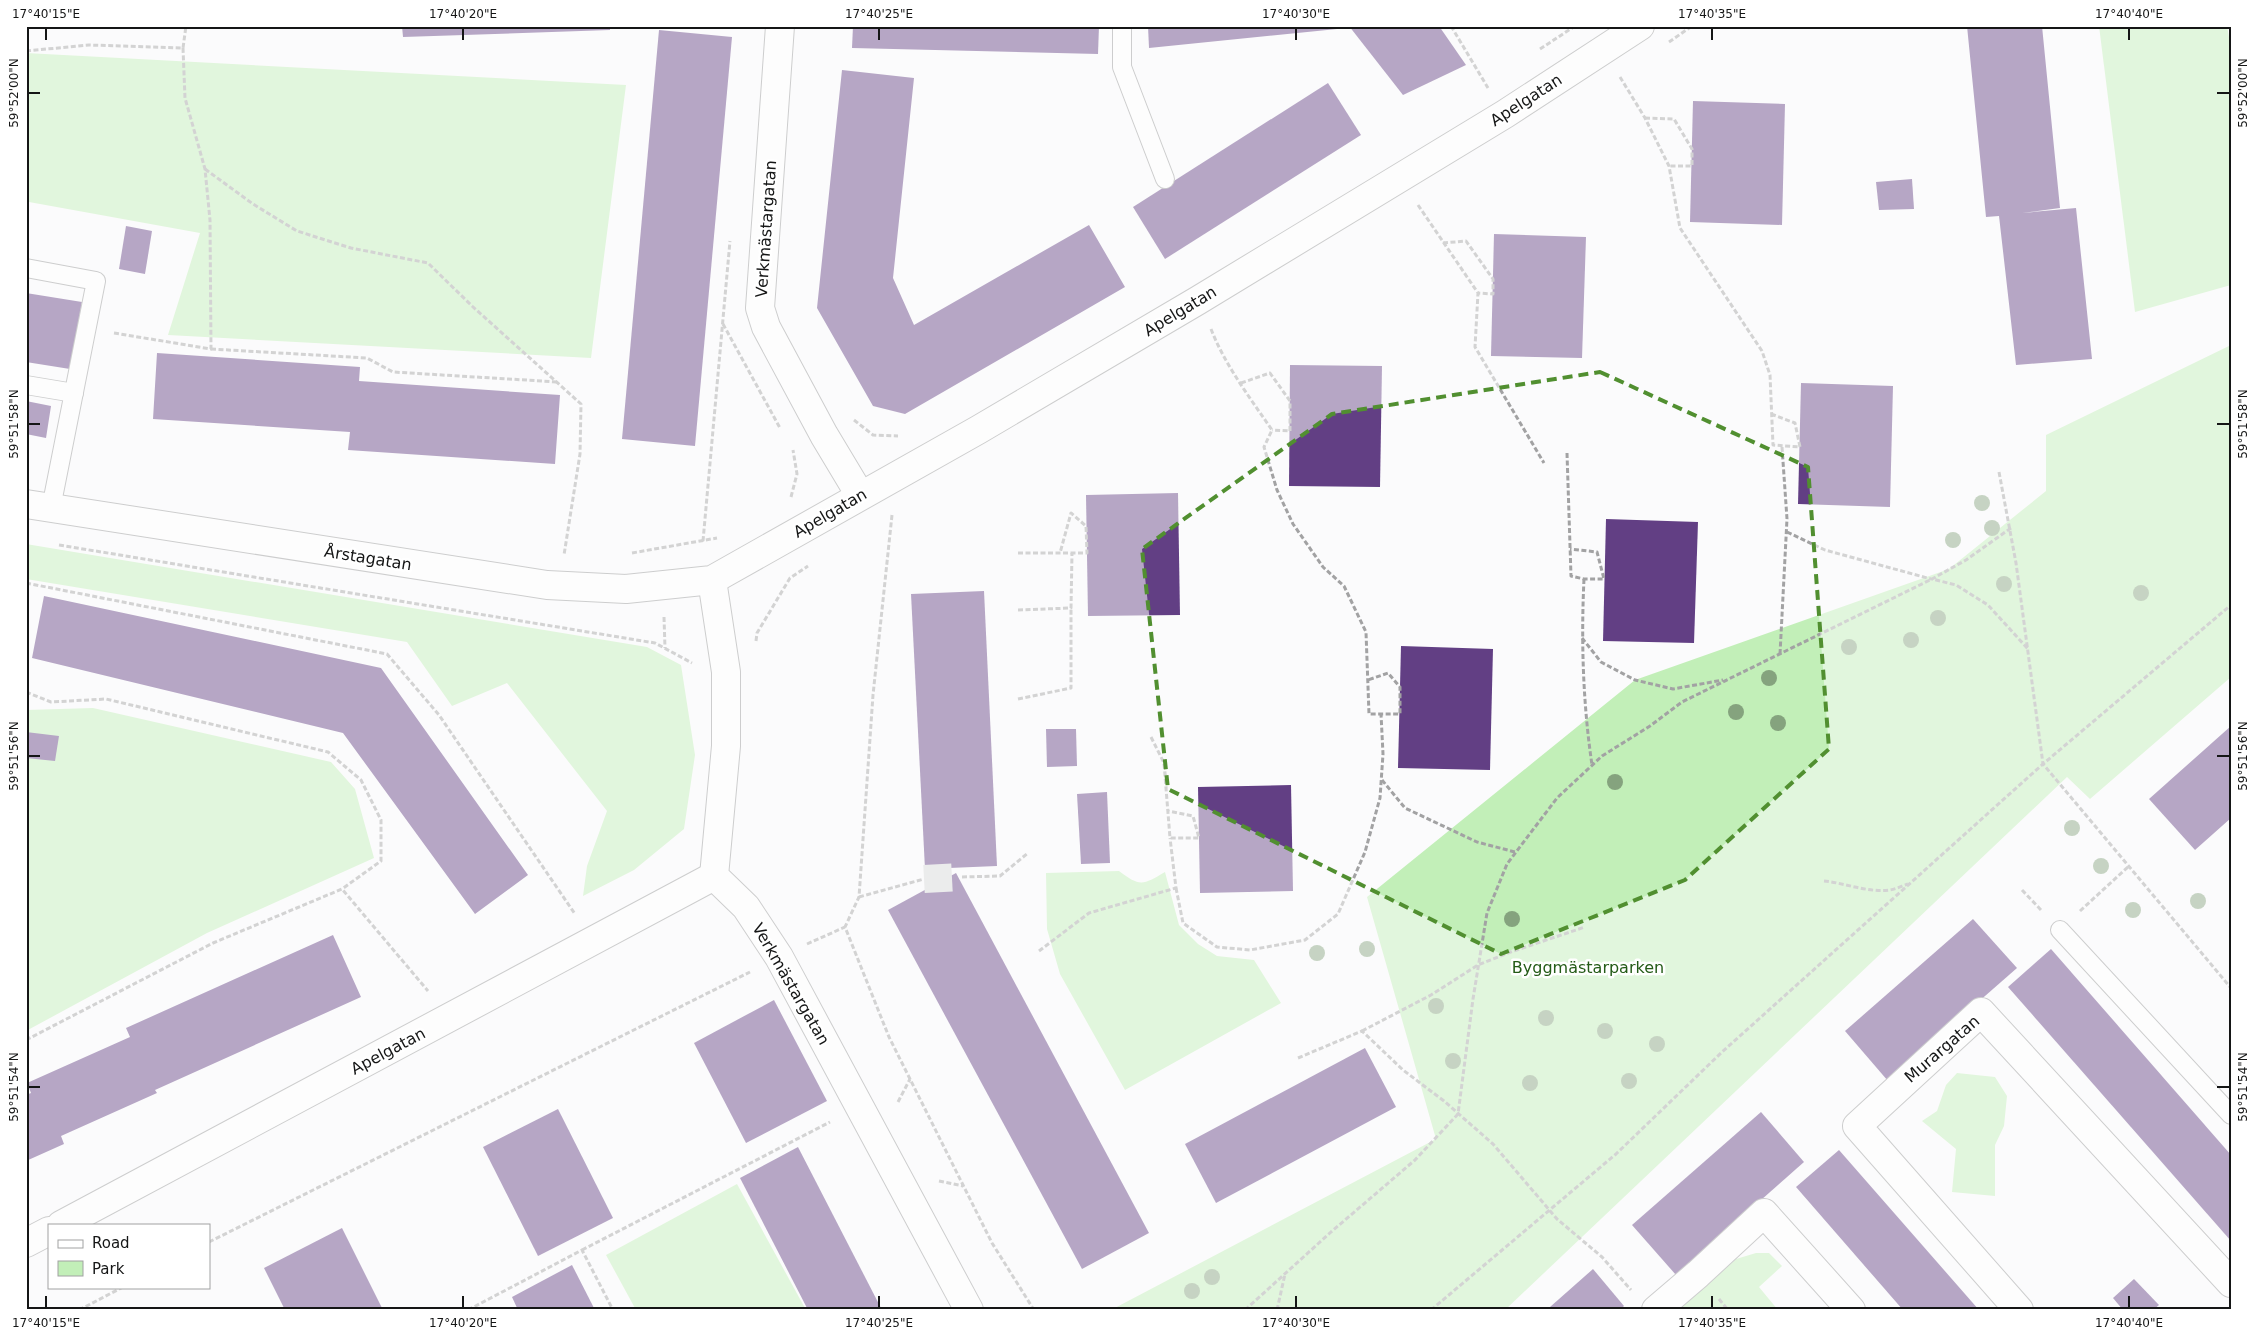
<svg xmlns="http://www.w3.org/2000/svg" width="2257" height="1336" font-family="'DejaVu Sans',sans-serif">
  <rect width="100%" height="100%" fill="#fbfbfc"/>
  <!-- green -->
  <g fill="#c2efb8">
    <path d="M2099,26H2227L2231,48V285L2135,312Z"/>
    <path d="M26,53L626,85L591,358L168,335L200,233L29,202L26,205Z"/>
    <path d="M2231,345V677L2090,799L2067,777L1505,1310H1111L1436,1139L1367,897L1635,680L1949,569L2046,491V435Z"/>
    <path d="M26,544L647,647L681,665L695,755L684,829L634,870L583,896L587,866L607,811L507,683L452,706L407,642L26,579Z"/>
    <path d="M93,708L331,762L355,789L374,858L207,933L26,1031V710Z"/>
    <path d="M1119,871C1140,887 1143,885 1165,872L1179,925L1198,944L1217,956L1254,960L1281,1003L1125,1090L1060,974L1047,929L1046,873Z"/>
    <path d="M1957,1073L1995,1077L2007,1096L2004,1126L1995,1145V1196L1952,1192L1956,1149L1922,1121L1937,1111L1946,1085Z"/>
    <path d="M737,1184L806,1310H636L606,1255Z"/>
    <path d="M1756,1253H1769L1782,1266L1759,1287L1778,1310H1679L1736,1259Z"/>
  </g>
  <!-- building -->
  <g fill="#623f84">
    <path d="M402,26H610V30L403,37Z"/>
    <path d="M853,26H1099L1098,54L852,48Z"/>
    <path d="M1148,26H1347V28L1149,48Z"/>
    <path d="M1349,26H1439L1466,65L1403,95Z"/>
    <path d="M1967,26H2042L2060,208L2022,213L2076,208L2092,359L2016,365L1999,216L1986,217Z"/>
    <path d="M659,30L732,37L695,446L622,439Z"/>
    <path d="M842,70L914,78L893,278L914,325L1089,225L1125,287L905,414L873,406L817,308Z"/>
    <path d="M1328,83L1361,135L1165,259L1133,207Z"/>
    <path d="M1693,101L1785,104L1782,225L1690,222Z"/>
    <path d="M1912,179L1914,209L1879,210L1876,182Z"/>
    <path d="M126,226L152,231L145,274L119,269Z"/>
    <path d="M1494,234L1586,237L1582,358L1491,356Z"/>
    <path d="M26,293L82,302L70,369L26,362Z"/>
    <path d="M157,353L360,367L359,381L560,395L555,464L348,450L350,432L153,419Z"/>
    <path d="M1290,365L1382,366L1380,487L1289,486Z"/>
    <path d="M1801,383L1893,386L1890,507L1798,504Z"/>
    <path d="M26,401L51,406L46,438L26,434Z"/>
    <path d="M1178,493L1180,615L1088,616L1086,495Z"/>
    <path d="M1606,519L1698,522L1694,643L1603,641Z"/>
    <path d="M984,591L997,866L925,869L911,594Z"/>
    <path d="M44,596L381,668L528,875L475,914L343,733L32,658Z"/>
    <path d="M1401,646L1493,649L1490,770L1398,768Z"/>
    <path d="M2231,726V818L2195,850L2149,799Z"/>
    <path d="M1046,729H1076L1077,766L1047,767Z"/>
    <path d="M26,732L59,736L55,761L26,758Z"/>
    <path d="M1291,785L1293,891L1200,893L1198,787Z"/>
    <path d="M1107,792L1110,863L1081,864L1077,794Z"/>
    <path d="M956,873L1149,1233L1082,1269L888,910Z"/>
    <path d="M1973,919L2017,968L1888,1081L1845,1031Z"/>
    <path d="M333,935L361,997L155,1090L157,1093L61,1136L64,1144L26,1161V1095L31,1093L27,1083L130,1037L126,1028Z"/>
    <path d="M2051,949L2231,1155V1241L2008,987Z"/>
    <path d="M774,1000L827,1101L746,1143L694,1043Z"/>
    <path d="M1365,1048L1396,1107L1216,1203L1185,1144Z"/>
    <path d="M558,1109L613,1218L538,1256L483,1147Z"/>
    <path d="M1761,1112L1804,1162L1676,1275L1632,1225Z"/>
    <path d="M798,1147L882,1310H808L740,1178Z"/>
    <path d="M1839,1150L1979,1310H1903L1796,1187Z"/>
    <path d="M342,1228L383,1310H285L264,1268Z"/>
    <path d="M572,1265L595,1310H518L512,1297Z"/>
    <path d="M1593,1269L1624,1306L1620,1310H1552L1550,1307Z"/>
    <path d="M2134,1279L2159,1305L2153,1310H2123L2113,1298Z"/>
  </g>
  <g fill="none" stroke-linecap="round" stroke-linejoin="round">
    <!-- street-tunnel -->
    <path stroke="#d8d9da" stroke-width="28" stroke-dasharray="28 14" stroke-linecap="butt" d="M924,879L962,877"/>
    <!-- lane casing -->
    <g stroke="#959697" stroke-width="20">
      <g id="lane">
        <path d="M1122,26V67L1165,179"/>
        <path d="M26,268L96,281L51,508"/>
        <path d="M26,385L74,393"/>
        <path d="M2060,930L2231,1115"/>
      </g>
    </g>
    <!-- street casing -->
    <g stroke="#959697" stroke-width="30">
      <g id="street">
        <path d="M780,26L760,308L766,327L824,435L860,495"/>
        <path d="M26,504L547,585L626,589L712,580L978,430L1197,301L1505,114L1640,26"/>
        <path d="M712,580L726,672V746L714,876L746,907L779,957L969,1310"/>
        <path d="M61,1225L714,876"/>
        <path d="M26,1243L49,1231"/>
        <path d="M1656,1310L1698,1274L1764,1213L1851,1310"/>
        <path d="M2019,1310L1857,1126L1981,1012L2231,1283"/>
      </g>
    </g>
    <!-- path -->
    <g stroke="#a2a2a3" stroke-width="3" stroke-dasharray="5 2.5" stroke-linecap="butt">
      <path d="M1451,26L1488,88"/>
      <path d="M1669,42L1692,26"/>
      <path d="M1540,49L1575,26"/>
      <path d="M26,51L89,45L183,48L186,26"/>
      <path d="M1620,77L1645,118L1669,166L1680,228L1762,351L1770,375L1773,445L1800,447L1795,423L1771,414"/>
      <path d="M1645,118L1674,119L1692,149V166H1669"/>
      <path d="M205,169L253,204L297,231L351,248L428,263L472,306L581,404L580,454L564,555"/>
      <path d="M1418,205L1478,293L1475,347L1544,463"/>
      <path d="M1443,243L1466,241L1493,279V294L1478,293"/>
      <path d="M723,324L780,428"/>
      <path d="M1211,329C1225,365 1250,398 1272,430L1264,447L1277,490L1293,524L1323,567L1344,586L1366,632L1369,714H1400V687L1388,673L1368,680"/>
      <path d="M114,333L211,349L210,220L205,169L185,98L183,48"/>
      <path d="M211,349L367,358L393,372L558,382"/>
      <path d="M1241,383L1270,373L1290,401V431L1272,430"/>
      <path d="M854,420L873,435L898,436"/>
      <path d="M1567,453L1571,576L1584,579H1604L1597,552L1570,549"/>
      <path d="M1999,472L2016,563L2043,764L2231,988"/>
      <path d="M791,497L797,474L793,450"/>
      <path d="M892,515L873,695L859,897L845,927L889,1037L992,1243L1034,1310"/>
      <path d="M2011,528L1966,560L1932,579L1956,585L1988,605L2028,649"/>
      <path d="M1787,532L1825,550L1931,579"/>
      <path d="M703,541L730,241"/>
      <path d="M59,545L655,643L692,663"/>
      <path d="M632,553L717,538"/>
      <path d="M1018,553H1087L1086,526L1071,513L1060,553"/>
      <path d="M1584,579C1581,641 1583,704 1592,765"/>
      <path d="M26,583L387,654L439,715L575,914"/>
      <path d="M1018,610L1071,608L1072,553"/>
      <path d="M664,617L665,648"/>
      <path d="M1582,638L1601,662L1635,680L1673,689L1723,680"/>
      <path d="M756,641L757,633L790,578L808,566"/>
      <path d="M1780,654L1787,519L1782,447"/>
      <path d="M26,692L51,702L106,699L328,752L361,780L381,820V861L342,889"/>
      <path d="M1018,699L1071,688V608"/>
      <path d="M1151,737L1164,763L1170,838H1199L1193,816L1168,811"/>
      <path d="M1382,780L1405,808L1477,842L1515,852"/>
      <path d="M962,877L1000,876L1028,853"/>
      <path d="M1824,881C1845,883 1868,893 1890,890C1896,889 1902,886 1908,884"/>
      <path d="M1176,888L1183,923L1217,947L1250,950L1305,940L1338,914L1365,852L1380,798L1383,754L1381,714"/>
      <path d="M2022,890L2042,911"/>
      <path d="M859,897L924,879"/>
      <path d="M2080,911L2129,866"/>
      <path d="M807,944L845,927"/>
      <path d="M1039,951L1089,913L1176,888L1170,838"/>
      <path d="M1362,1031L1431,995L1478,965L1508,953L1585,927"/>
      <path d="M26,1040L213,943L342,889L428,991"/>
      <path d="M1298,1058L1362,1031L1403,1070L1444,1101L1493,1144L1557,1219L1602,1257L1631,1290"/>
      <path d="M898,1102L910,1079"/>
      <path d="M939,1181L963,1186"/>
      <path d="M209,1242L750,972"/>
      <path d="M582,1250L830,1122"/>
      <path d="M1719,1299L1728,1310"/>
      <path d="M79,1310L123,1287"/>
      <path d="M468,1310L582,1250L613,1310"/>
      <path d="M1245,1310L1331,1232L1415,1160L1458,1114L1473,999L1487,913L1507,864L1557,798L1602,756L1650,726L1682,702L1932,579"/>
      <path d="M1277,1310L1285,1274"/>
      <path d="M1431,1310L1616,1154L1722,1052L2043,764L2231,605"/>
    </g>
    <!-- lane -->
    <use href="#lane" stroke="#fff" stroke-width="18"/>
    <!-- street -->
    <use href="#street" stroke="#fff" stroke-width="28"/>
  </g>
  <!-- trees -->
  <g fill="#85a37e">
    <circle cx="1982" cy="503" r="8"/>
    <circle cx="1992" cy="528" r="8"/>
    <circle cx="1953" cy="540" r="8"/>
    <circle cx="2004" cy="584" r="8"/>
    <circle cx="2141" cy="593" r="8"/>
    <circle cx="1938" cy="618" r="8"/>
    <circle cx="1911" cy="640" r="8"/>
    <circle cx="1849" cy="647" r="8"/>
    <circle cx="1769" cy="678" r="8"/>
    <circle cx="1736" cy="712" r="8"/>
    <circle cx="1778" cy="723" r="8"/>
    <circle cx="1615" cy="782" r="8"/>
    <circle cx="2072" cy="828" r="8"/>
    <circle cx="2101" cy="866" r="8"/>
    <circle cx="2198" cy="901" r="8"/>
    <circle cx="2133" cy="910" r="8"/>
    <circle cx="1512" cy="919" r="8"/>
    <circle cx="1367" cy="949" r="8"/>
    <circle cx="1317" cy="953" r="8"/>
    <circle cx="1436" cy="1006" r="8"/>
    <circle cx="1546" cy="1018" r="8"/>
    <circle cx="1605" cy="1031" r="8"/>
    <circle cx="1657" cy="1044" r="8"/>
    <circle cx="1453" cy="1061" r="8"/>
    <circle cx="1629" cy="1081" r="8"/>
    <circle cx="1530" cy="1083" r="8"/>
    <circle cx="1212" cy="1277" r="8"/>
    <circle cx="1192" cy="1291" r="8"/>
  </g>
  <!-- marked area -->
  <path d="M0 0H2257V1336H0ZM1600,372L1808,467L1829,749L1685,880L1501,954L1168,789L1142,549L1332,414Z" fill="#fbfbfc" fill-opacity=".55" fill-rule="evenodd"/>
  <path fill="none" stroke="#518f30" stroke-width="4" stroke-dasharray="10 6" stroke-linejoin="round" d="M1600,372L1808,467L1829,749L1685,880L1501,954L1168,789L1142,549L1332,414Z"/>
  <!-- ticks -->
  <path fill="none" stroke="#151616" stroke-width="2" d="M46,28V40M463,28V40M879,28V40M1296,28V40M1712,28V40M2129,28V40M28,93H40M2217,93H2230M28,424H40M2217,424H2230M28,756H40M2217,756H2230M28,1087H40M2217,1087H2230M46,1296V1308M463,1296V1308M879,1296V1308M1296,1296V1308M1712,1296V1308M2129,1296V1308"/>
  <g text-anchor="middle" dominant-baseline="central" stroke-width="5" stroke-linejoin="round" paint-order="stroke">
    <!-- street labels -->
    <g font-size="16" fill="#151616" stroke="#fff">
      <text transform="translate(1526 100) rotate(-33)">Apelgatan</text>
      <text transform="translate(766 229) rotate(-86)">Verkmästargatan</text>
      <text transform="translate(1180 311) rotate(-31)">Apelgatan</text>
      <text transform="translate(830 513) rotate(-30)">Apelgatan</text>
      <text transform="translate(368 558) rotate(9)">Årstagatan</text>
      <text transform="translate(791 984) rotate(60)">Verkmästargatan</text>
      <text transform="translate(1942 1049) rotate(-41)">Murargatan</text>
      <text transform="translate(388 1051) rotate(-28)">Apelgatan</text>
    </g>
    <!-- park labels -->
    <g font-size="16" fill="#245b17" stroke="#fff">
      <text x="1588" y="967">Byggmästarparken</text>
    </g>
  </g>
  <!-- border -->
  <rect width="2257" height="1336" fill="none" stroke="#ffffff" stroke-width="55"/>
  <!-- legend -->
  <rect x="48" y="1224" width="162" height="65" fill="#ffffff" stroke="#a1a2a2"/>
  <rect x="58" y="1240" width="25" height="8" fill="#ffffff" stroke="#a1a2a2"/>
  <text x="92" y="1248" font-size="15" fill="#151616">Road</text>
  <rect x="58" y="1261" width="25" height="15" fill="#c2efb8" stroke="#a1a2a2"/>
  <text x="92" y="1274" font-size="15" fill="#151616">Park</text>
  <rect x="28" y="28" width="2202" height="1280" fill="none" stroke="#151616" stroke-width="2"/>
  <g font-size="12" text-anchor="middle" fill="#151616">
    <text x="46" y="18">17°40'15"E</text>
    <text x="463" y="18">17°40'20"E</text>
    <text x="879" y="18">17°40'25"E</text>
    <text x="1296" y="18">17°40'30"E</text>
    <text x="1712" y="18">17°40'35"E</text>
    <text x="2129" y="18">17°40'40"E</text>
    <text transform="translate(14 93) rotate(-90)" y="4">59°52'00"N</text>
    <text transform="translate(2243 93) rotate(-90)" y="4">59°52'00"N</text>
    <text transform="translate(14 424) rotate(-90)" y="4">59°51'58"N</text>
    <text transform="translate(2243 424) rotate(-90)" y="4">59°51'58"N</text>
    <text transform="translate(14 756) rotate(-90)" y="4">59°51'56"N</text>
    <text transform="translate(2243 756) rotate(-90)" y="4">59°51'56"N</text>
    <text transform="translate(14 1087) rotate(-90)" y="4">59°51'54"N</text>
    <text transform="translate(2243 1087) rotate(-90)" y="4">59°51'54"N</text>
    <text x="46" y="1327">17°40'15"E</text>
    <text x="463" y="1327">17°40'20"E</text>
    <text x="879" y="1327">17°40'25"E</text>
    <text x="1296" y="1327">17°40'30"E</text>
    <text x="1712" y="1327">17°40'35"E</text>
    <text x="2129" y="1327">17°40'40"E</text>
  </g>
</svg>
